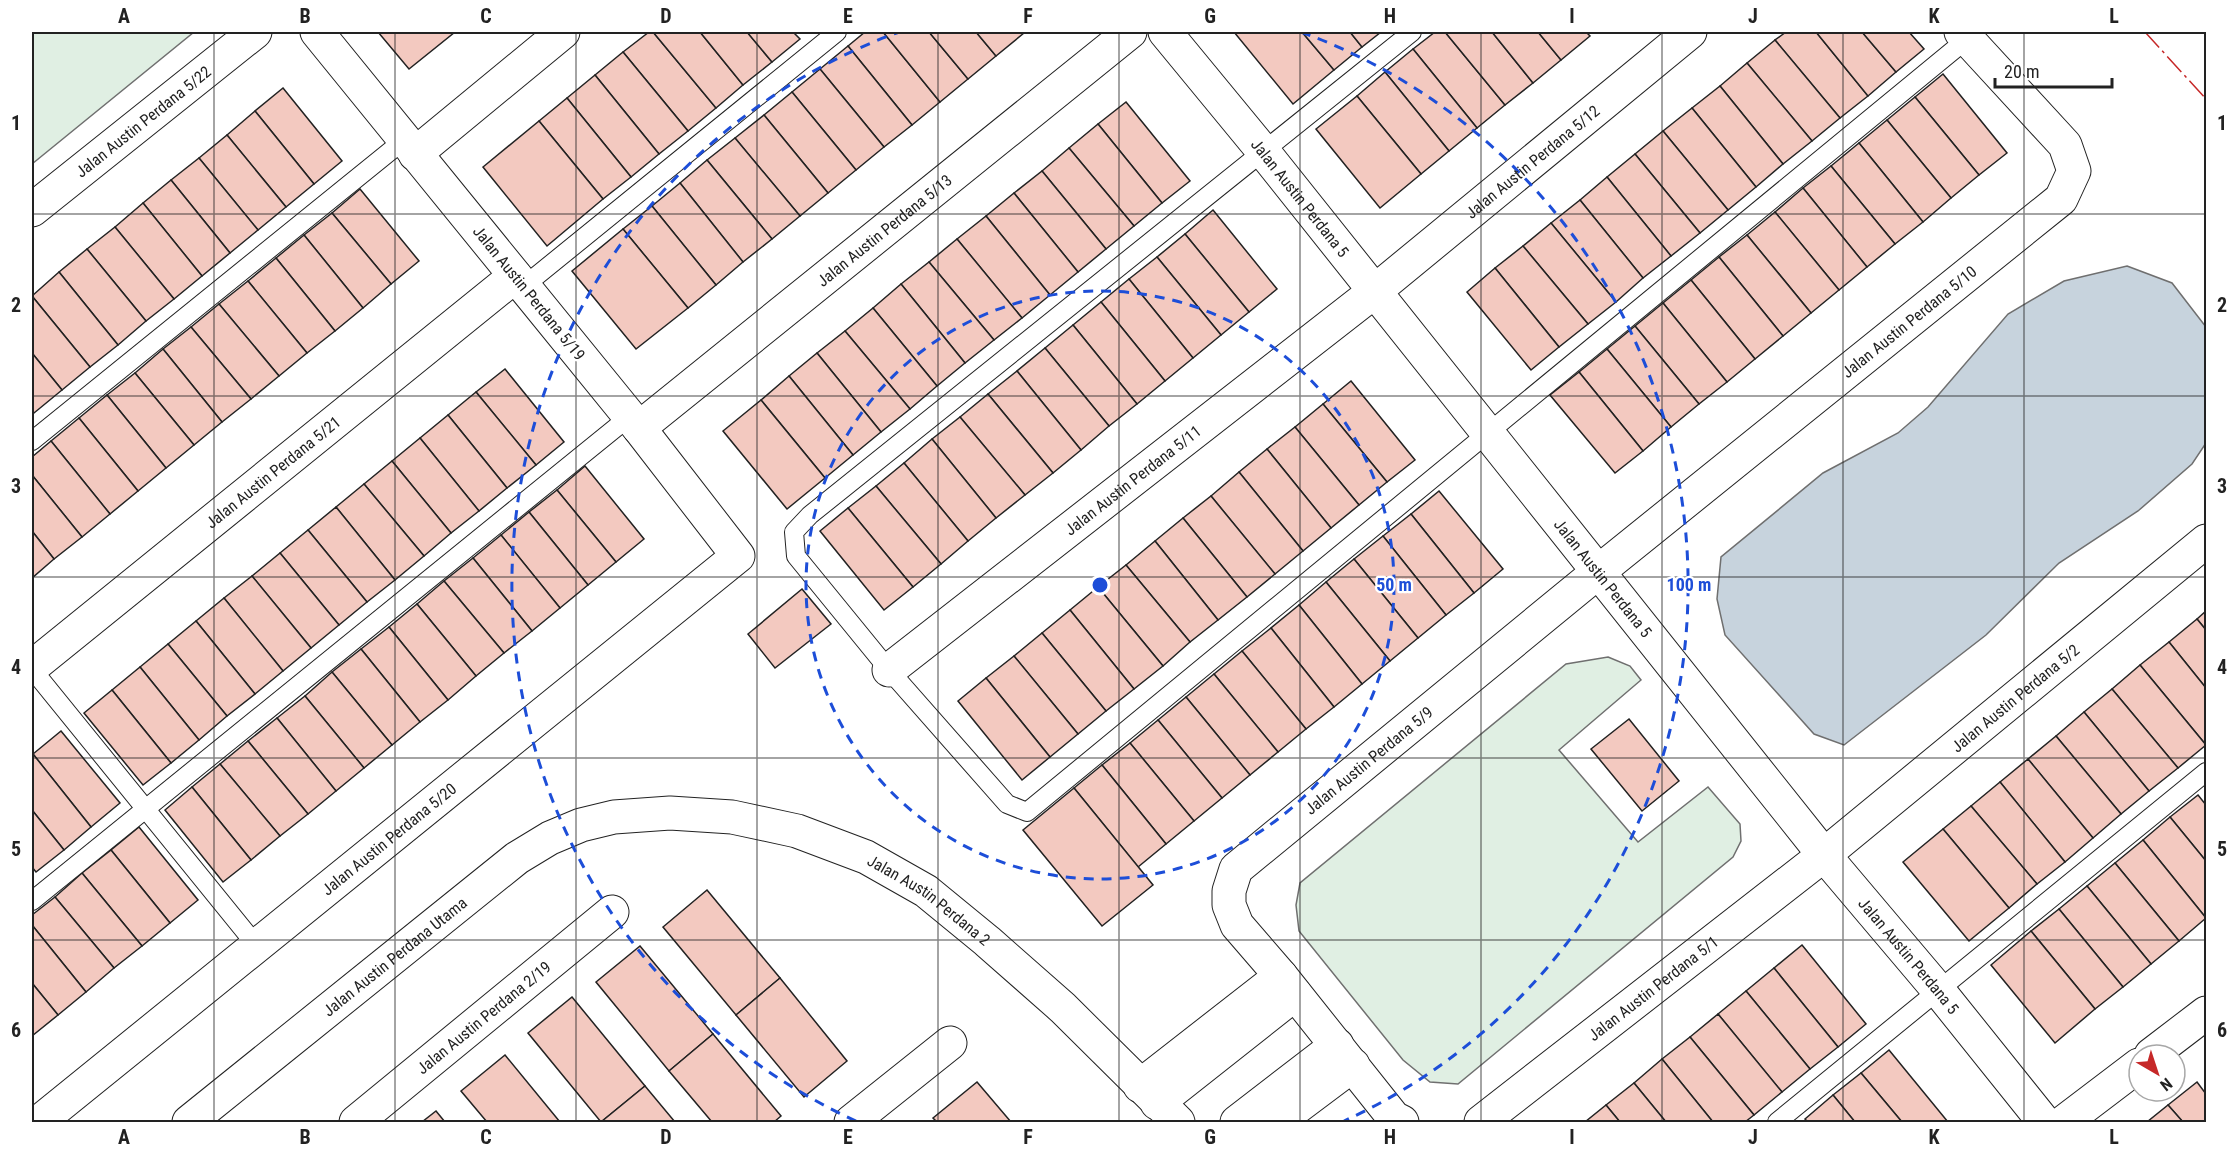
<svg xmlns="http://www.w3.org/2000/svg" width="2238" height="1154" font-family="'Roboto Condensed',sans-serif">
  <rect width="100%" height="100%" fill="#fff"/>
  <!-- green -->
  <g fill="#e0efe3" stroke="#6f6f6f" stroke-width="1.5">
    <path d="M32,32H194L32,164Z"/>
    <path d="M1608,657L1630,666L1641,680L1559,750L1638,842L1708,787L1740,824L1741,841L1733,857L1458,1084L1430,1082L1403,1060L1299,931L1296,905L1300,883L1566,664Z"/>
  </g>
  <!-- water -->
  <path fill="#c7d3dd" stroke="#6f6f6f" stroke-width="1.5" d="M2127,266L2172,283L2206,327V443L2192,464L2138,511L2059,563L1986,635L1844,745L1814,734L1725,635L1717,599L1721,557L1823,473L1898,433L1928,407L2008,314L2064,281Z"/>
  <!-- building -->
  <g fill="#f3c9c0" stroke="#222" stroke-width="1.5">
    <path d="M378,32H455L409,69Z"/>
    <path d="M649,32H653L716,108L688,131L623,52Z"/>
    <path d="M653,32H700L743,85L716,108Z"/>
    <path d="M700,32H747L772,62L743,85Z"/>
    <path d="M747,32H793L800,39L772,62Z"/>
    <path d="M865,32H883L940,102L912,125L848,46Z"/>
    <path d="M883,32H929L968,79L940,102Z"/>
    <path d="M929,32H976L996,56L968,79Z"/>
    <path d="M976,32H1023L1024,33L996,56Z"/>
    <path d="M1234,32H1302L1334,70L1293,104Z"/>
    <path d="M1302,32H1350L1362,47L1334,70Z"/>
    <path d="M1350,32H1381L1362,47Z"/>
    <path d="M1435,32H1445L1505,105L1477,128L1413,49Z"/>
    <path d="M1445,32H1492L1533,83L1505,105Z"/>
    <path d="M1492,32H1538L1561,60L1533,83Z"/>
    <path d="M1538,32H1586L1590,36L1561,60Z"/>
    <path d="M1786,32H1816L1868,96L1840,118L1775,40Z"/>
    <path d="M1816,32H1862L1896,72L1868,96Z"/>
    <path d="M1862,32H1909L1924,49L1896,72Z"/>
    <path d="M1775,40L1840,118L1812,141L1747,63Z"/>
    <path d="M848,46L912,125L884,147L820,69Z"/>
    <path d="M1413,49L1477,128L1449,151L1385,72Z"/>
    <path d="M623,52L688,131L659,154L595,75Z"/>
    <path d="M1747,63L1812,141L1783,164L1720,86Z"/>
    <path d="M820,69L884,147L856,170L792,92Z"/>
    <path d="M1385,72L1449,151L1421,174L1357,96Z"/>
    <path d="M1943,74L2007,153L1979,175L1915,97Z"/>
    <path d="M595,75L659,154L631,177L567,98Z"/>
    <path d="M1720,86L1783,164L1756,187L1692,108Z"/>
    <path d="M283,88L342,161L314,184L255,111Z"/>
    <path d="M792,92L856,170L828,193L764,115Z"/>
    <path d="M1357,96L1421,174L1380,208L1316,129Z"/>
    <path d="M1915,97L1979,175L1951,198L1887,120Z"/>
    <path d="M567,98L631,177L603,199L539,121Z"/>
    <path d="M1126,102L1190,181L1162,203L1098,124Z"/>
    <path d="M1692,108L1756,187L1728,210L1663,131Z"/>
    <path d="M255,111L314,184L286,207L227,135Z"/>
    <path d="M764,115L828,193L800,216L735,138Z"/>
    <path d="M1887,120L1951,198L1923,222L1859,143Z"/>
    <path d="M539,121L603,199L547,246L483,167Z"/>
    <path d="M1098,124L1162,203L1134,226L1069,148Z"/>
    <path d="M1663,131L1728,210L1700,233L1635,154Z"/>
    <path d="M227,135L286,207L258,230L199,158Z"/>
    <path d="M735,138L800,216L772,239L707,160Z"/>
    <path d="M1859,143L1923,222L1895,244L1831,166Z"/>
    <path d="M1069,148L1134,226L1106,249L1042,171Z"/>
    <path d="M1635,154L1700,233L1671,256L1607,177Z"/>
    <path d="M199,158L258,230L230,253L171,180Z"/>
    <path d="M707,160L772,239L743,262L680,183Z"/>
    <path d="M1831,166L1895,244L1867,267L1803,188Z"/>
    <path d="M1042,171L1106,249L1078,272L1014,193Z"/>
    <path d="M1607,177L1671,256L1643,278L1580,200Z"/>
    <path d="M171,180L230,253L202,276L143,203Z"/>
    <path d="M680,183L743,262L716,285L652,206Z"/>
    <path d="M1803,188L1867,267L1839,290L1775,212Z"/>
    <path d="M360,189L419,261L391,284L332,213Z"/>
    <path d="M1014,193L1078,272L1050,295L986,216Z"/>
    <path d="M1580,200L1643,278L1616,302L1551,223Z"/>
    <path d="M143,203L202,276L174,299L115,227Z"/>
    <path d="M652,206L716,285L688,308L623,229Z"/>
    <path d="M1213,210L1277,289L1249,312L1185,234Z"/>
    <path d="M1775,212L1839,290L1811,313L1747,235Z"/>
    <path d="M332,213L391,284L363,308L304,235Z"/>
    <path d="M986,216L1050,295L1022,318L957,239Z"/>
    <path d="M1551,223L1616,302L1588,324L1523,246Z"/>
    <path d="M115,227L174,299L146,321L87,249Z"/>
    <path d="M623,229L688,308L636,349L572,271Z"/>
    <path d="M1185,234L1249,312L1221,335L1157,257Z"/>
    <path d="M304,235L363,308L335,331L276,258Z"/>
    <path d="M1747,235L1811,313L1783,336L1719,257Z"/>
    <path d="M957,239L1022,318L994,340L929,262Z"/>
    <path d="M1523,246L1588,324L1559,347L1495,268Z"/>
    <path d="M87,249L146,321L118,345L59,272Z"/>
    <path d="M1157,257L1221,335L1193,358L1129,279Z"/>
    <path d="M1719,257L1783,336L1755,359L1691,280Z"/>
    <path d="M276,258L335,331L307,353L248,281Z"/>
    <path d="M929,262L994,340L965,363L901,284Z"/>
    <path d="M1495,268L1559,347L1531,370L1467,292Z"/>
    <path d="M59,272L118,345L90,367L32,296Z"/>
    <path d="M1129,279L1193,358L1165,381L1101,302Z"/>
    <path d="M1691,280L1755,359L1727,382L1663,303Z"/>
    <path d="M248,281L307,353L279,376L219,304Z"/>
    <path d="M901,284L965,363L937,386L873,308Z"/>
    <path d="M32,296L90,367L62,390L32,353Z"/>
    <path d="M1101,302L1165,381L1137,404L1073,325Z"/>
    <path d="M1663,303L1727,382L1699,404L1635,326Z"/>
    <path d="M219,304L279,376L251,399L191,327Z"/>
    <path d="M873,308L937,386L910,409L845,331Z"/>
    <path d="M1073,325L1137,404L1109,426L1045,348Z"/>
    <path d="M1635,326L1699,404L1671,427L1607,349Z"/>
    <path d="M191,327L251,399L222,422L163,349Z"/>
    <path d="M845,331L910,409L881,432L817,353Z"/>
    <path d="M1045,348L1109,426L1081,450L1017,371Z"/>
    <path d="M163,349L222,422L194,445L135,373Z"/>
    <path d="M1607,349L1671,427L1643,451L1579,372Z"/>
    <path d="M32,353L62,390L34,413L32,410Z"/>
    <path d="M817,353L881,432L853,455L789,376Z"/>
    <path d="M505,369L564,442L536,465L476,392Z"/>
    <path d="M1017,371L1081,450L1053,473L988,394Z"/>
    <path d="M1579,372L1643,451L1615,473L1550,395Z"/>
    <path d="M135,373L194,445L166,468L107,395Z"/>
    <path d="M789,376L853,455L825,478L761,400Z"/>
    <path d="M1351,381L1415,460L1387,482L1323,404Z"/>
    <path d="M476,392L536,465L507,488L448,415Z"/>
    <path d="M988,394L1053,473L1025,495L960,417Z"/>
    <path d="M107,395L166,468L138,491L79,418Z"/>
    <path d="M761,400L825,478L787,509L723,431Z"/>
    <path d="M1323,404L1387,482L1359,505L1295,427Z"/>
    <path d="M448,415L507,488L479,511L420,438Z"/>
    <path d="M960,417L1025,495L996,518L932,439Z"/>
    <path d="M79,418L138,491L110,514L51,441Z"/>
    <path d="M1295,427L1359,505L1331,528L1267,449Z"/>
    <path d="M420,438L479,511L451,533L392,461Z"/>
    <path d="M932,439L996,518L968,541L904,463Z"/>
    <path d="M51,441L110,514L82,537L32,475V457Z"/>
    <path d="M1267,449L1331,528L1303,551L1239,472Z"/>
    <path d="M392,461L451,533L424,556L364,484Z"/>
    <path d="M904,463L968,541L941,564L876,486Z"/>
    <path d="M585,466L644,539L616,562L557,490Z"/>
    <path d="M1239,472L1303,551L1275,574L1211,496Z"/>
    <path d="M32,475L82,537L54,559L32,531Z"/>
    <path d="M364,484L424,556L395,580L336,507Z"/>
    <path d="M876,486L941,564L913,587L848,508Z"/>
    <path d="M557,490L616,562L588,585L529,512Z"/>
    <path d="M1439,491L1503,569L1474,593L1411,514Z"/>
    <path d="M1211,496L1275,574L1247,597L1183,518Z"/>
    <path d="M336,507L395,580L367,602L308,530Z"/>
    <path d="M848,508L913,587L884,610L820,531Z"/>
    <path d="M529,512L588,585L560,608L501,535Z"/>
    <path d="M1411,514L1474,593L1446,615L1383,536Z"/>
    <path d="M1183,518L1247,597L1218,620L1155,541Z"/>
    <path d="M308,530L367,602L339,625L280,553Z"/>
    <path d="M32,531L54,559L32,578Z"/>
    <path d="M501,535L560,608L532,631L473,558Z"/>
    <path d="M1383,536L1446,615L1418,638L1354,559Z"/>
    <path d="M1155,541L1218,620L1190,642L1126,565Z"/>
    <path d="M280,553L339,625L311,648L252,576Z"/>
    <path d="M473,558L532,631L504,653L444,581Z"/>
    <path d="M1354,559L1418,638L1390,661L1326,582Z"/>
    <path d="M1126,565L1190,642L1163,666L1098,587Z"/>
    <path d="M252,576L311,648L283,671L224,598Z"/>
    <path d="M444,581L504,653L476,676L417,604Z"/>
    <path d="M1326,582L1390,661L1362,684L1299,605Z"/>
    <path d="M1098,587L1163,666L1134,689L1070,610Z"/>
    <path d="M802,589L831,624L775,668L748,634Z"/>
    <path d="M224,598L283,671L255,694L196,621Z"/>
    <path d="M417,604L476,676L448,700L389,627Z"/>
    <path d="M1299,605L1362,684L1334,707L1271,628Z"/>
    <path d="M1070,610L1134,689L1106,711L1042,633Z"/>
    <path d="M2206,611V630L2197,619Z"/>
    <path d="M2197,619L2206,630V688L2169,642Z"/>
    <path d="M196,621L255,694L227,716L168,644Z"/>
    <path d="M389,627L448,700L420,722L361,649Z"/>
    <path d="M1271,628L1334,707L1306,729L1242,651Z"/>
    <path d="M1042,633L1106,711L1078,734L1014,656Z"/>
    <path d="M2169,642L2206,688V745L2140,665Z"/>
    <path d="M168,644L227,716L199,740L140,667Z"/>
    <path d="M361,649L420,722L392,745L332,672Z"/>
    <path d="M1242,651L1306,729L1278,752L1214,674Z"/>
    <path d="M1014,656L1078,734L1050,757L986,678Z"/>
    <path d="M2140,665L2206,745L2178,768L2112,689Z"/>
    <path d="M140,667L199,740L171,763L112,690Z"/>
    <path d="M332,672L392,745L364,768L305,696Z"/>
    <path d="M1214,674L1278,752L1250,775L1186,697Z"/>
    <path d="M986,678L1050,757L1022,780L958,701Z"/>
    <path d="M2112,689L2178,768L2149,791L2084,712Z"/>
    <path d="M112,690L171,763L143,785L84,713Z"/>
    <path d="M305,696L364,768L336,791L277,718Z"/>
    <path d="M1186,697L1250,775L1222,798L1158,720Z"/>
    <path d="M2084,712L2149,791L2121,814L2056,736Z"/>
    <path d="M277,718L336,791L308,814L248,741Z"/>
    <path d="M1629,719L1679,781L1642,811L1591,749Z"/>
    <path d="M1158,720L1222,798L1194,821L1130,743Z"/>
    <path d="M61,731L120,803L91,827L33,754Z"/>
    <path d="M2056,736L2121,814L2093,838L2028,759Z"/>
    <path d="M248,741L308,814L280,836L220,764Z"/>
    <path d="M1130,743L1194,821L1166,844L1102,765Z"/>
    <path d="M33,754L91,827L64,850L32,810Z"/>
    <path d="M2028,759L2093,838L2065,862L2000,782Z"/>
    <path d="M220,764L280,836L251,860L192,787Z"/>
    <path d="M1102,765L1166,844L1138,867L1074,788Z"/>
    <path d="M2000,782L2065,862L2037,884L1971,806Z"/>
    <path d="M192,787L251,860L223,882L165,810Z"/>
    <path d="M1074,788L1153,885L1102,926L1023,830Z"/>
    <path d="M2198,795L2206,805V861L2170,817Z"/>
    <path d="M1971,806L2037,884L2009,908L1943,829Z"/>
    <path d="M32,810L64,850L36,872L32,867Z"/>
    <path d="M2170,817L2206,861V918L2143,840Z"/>
    <path d="M139,827L198,900L170,923L111,850Z"/>
    <path d="M1943,829L2009,908L1969,941L1903,862Z"/>
    <path d="M2143,840L2206,918L2179,941L2115,863Z"/>
    <path d="M111,850L170,923L142,946L82,873Z"/>
    <path d="M2115,863L2179,941L2151,964L2087,886Z"/>
    <path d="M82,873L142,946L114,968L55,897Z"/>
    <path d="M2087,886L2151,964L2123,987L2059,909Z"/>
    <path d="M707,890L780,978L736,1015L663,927Z"/>
    <path d="M55,897L114,968L86,992L32,925V915Z"/>
    <path d="M2059,909L2123,987L2095,1009L2031,931Z"/>
    <path d="M32,925L86,992L58,1015L32,983Z"/>
    <path d="M2031,931L2095,1009L2055,1043L1991,965Z"/>
    <path d="M1802,945L1866,1024L1838,1047L1774,968Z"/>
    <path d="M640,946L713,1034L669,1071L596,982Z"/>
    <path d="M1774,968L1838,1047L1810,1069L1746,991Z"/>
    <path d="M780,978L847,1061L804,1097L736,1015Z"/>
    <path d="M32,983L58,1015L32,1036Z"/>
    <path d="M1746,991L1810,1069L1782,1092L1718,1014Z"/>
    <path d="M572,997L645,1086L601,1122L528,1033Z"/>
    <path d="M1718,1014L1782,1092L1754,1115L1690,1037Z"/>
    <path d="M713,1034L781,1116L774,1122H712L669,1071Z"/>
    <path d="M1690,1037L1754,1115L1745,1122H1713L1662,1059Z"/>
    <path d="M1889,1050L1948,1122H1902L1861,1073Z"/>
    <path d="M505,1055L560,1122H487L461,1091Z"/>
    <path d="M1662,1059L1713,1122H1666L1634,1083Z"/>
    <path d="M1861,1073L1902,1122H1855L1833,1095Z"/>
    <path d="M977,1082L1011,1122H937L933,1118Z"/>
    <path d="M2197,1082L2206,1094V1122H2183L2168,1105Z"/>
    <path d="M1634,1083L1666,1122H1620L1606,1105Z"/>
    <path d="M645,1086L675,1122H601Z"/>
    <path d="M1833,1095L1855,1122H1808L1805,1119Z"/>
    <path d="M1606,1105L1620,1122H1585Z"/>
    <path d="M2168,1105L2183,1122H2147Z"/>
    <path d="M436,1111L445,1122H422Z"/>
  </g>
  <g fill="none" stroke-linecap="round" stroke-linejoin="round">
    <!-- lane casing -->
    <g stroke="#222" stroke-width="20">
      <g id="lane">
        <path d="M1412,32L810,515L794,532L796,556L889,670L1007,804L1027,812L1967,39"/>
        <path d="M524,286L837,32"/>
        <path d="M32,441L404,140"/>
        <path d="M32,669L256,945"/>
        <path d="M32,901L629,417"/>
        <path d="M1777,1122L2206,772"/>
      </g>
    </g>
    <!-- street casing -->
    <g stroke="#222" stroke-width="35">
      <g id="street">
        <path id="s1" d="M1165,32L1263,151L1824,855L1939,991L2044,1122"/>
        <path d="M415,154L563,32"/>
        <path id="s2" d="M32,210L255,32"/>
        <path id="s3" d="M639,428L1130,32"/>
        <path id="s4" d="M32,667L515,276"/>
        <path id="s5" d="M889,670L1375,291L1690,32"/>
        <path d="M2151,1055L2206,1013"/>
        <path d="M1140,1086L1281,976"/>
        <path d="M1157,1103L1295,994"/>
        <path id="s6" d="M39,1122L738,556L639,428L317,32"/>
        <path id="s7" d="M189,1122L517,858L550,838L581,825L614,817L670,813L732,817L797,831L866,857L926,891L987,941L1063,1008L1178,1122"/>
        <path id="s8" d="M356,1122L612,912"/>
        <path d="M851,1122L950,1043"/>
        <path d="M1237,1122L1337,1045"/>
        <path d="M1277,1122L1353,1065"/>
        <path id="s9" d="M1402,1122L1394,1118L1281,976L1237,925L1229,905V891L1236,869L1598,572L2061,199L2074,171L2065,145L1961,32"/>
        <path id="s10" d="M1481,1122L1824,855L2206,541"/>
        <path d="M2064,1122L2139,1065"/>
      </g>
    </g>
    <!-- lane -->
    <use href="#lane" stroke="#fff" stroke-width="18"/>
    <!-- street -->
    <use href="#street" stroke="#fff" stroke-width="33"/>
    <!-- power -->
    <path stroke="#c62828" stroke-width="1.5" stroke-dasharray="21 4.5 3 4.5" stroke-linecap="butt" d="M2145,32L2206,99"/>
  </g>
  <!-- grid -->
  <path fill="none" stroke="#222" stroke-width="1.5" stroke-opacity="0.55" d="M214,32V1122M395,32V1122M576,32V1122M757,32V1122M938,32V1122M1119,32V1122M1300,32V1122M1481,32V1122M1662,32V1122M1843,32V1122M2024,32V1122M32,214H2206M32,396H2206M32,577H2206M32,758H2206M32,940H2206"/>
  <!-- distance rings -->
  <g fill="none" stroke="#1d4ed8" stroke-width="3" stroke-dasharray="10 8">
    <circle cx="1100" cy="585" r="294"/>
    <path d="M856 1121A589 589 0 0 1 899 32M1301 32A589 589 0 0 1 1344 1121"/>
  </g>
  <g text-anchor="middle" dominant-baseline="central" stroke-width="4.5" stroke-linejoin="round" paint-order="stroke">
    <!-- street labels -->
    <g font-size="16" fill="#222" stroke="#fff">
      <text stroke="none"><textPath href="#s2" startOffset="142">Jalan Austin Perdana 5/22</textPath></text>
      <text stroke="none"><textPath href="#s5" startOffset="820">Jalan Austin Perdana 5/12</textPath></text>
      <text stroke="none"><textPath href="#s1" startOffset="214">Jalan Austin Perdana 5</textPath></text>
      <text stroke="none"><textPath href="#s3" startOffset="315">Jalan Austin Perdana 5/13</textPath></text>
      <text transform="translate(529 293) rotate(51)">Jalan Austin Perdana 5/19</text>
      <text stroke="none"><textPath href="#s9" startOffset="1184">Jalan Austin Perdana 5/10</textPath></text>
      <text stroke="none"><textPath href="#s4" startOffset="310">Jalan Austin Perdana 5/21</textPath></text>
      <text stroke="none"><textPath href="#s5" startOffset="309">Jalan Austin Perdana 5/11</textPath></text>
      <text stroke="none"><textPath href="#s1" startOffset="700">Jalan Austin Perdana 5</textPath></text>
      <text stroke="none"><textPath href="#s10" startOffset="682">Jalan Austin Perdana 5/2</textPath></text>
      <text stroke="none"><textPath href="#s9" startOffset="488">Jalan Austin Perdana 5/9</textPath></text>
      <text stroke="none"><textPath href="#s6" startOffset="450">Jalan Austin Perdana 5/20</textPath></text>
      <text stroke="none"><textPath href="#s7" startOffset="862">Jalan Austin Perdana 2</textPath></text>
      <text stroke="none"><textPath href="#s1" startOffset="1186">Jalan Austin Perdana 5</textPath></text>
      <text stroke="none"><textPath href="#s7" startOffset="264">Jalan Austin Perdana Utama</textPath></text>
      <text stroke="none"><textPath href="#s10" startOffset="218">Jalan Austin Perdana 5/1</textPath></text>
      <text stroke="none"><textPath href="#s8" startOffset="165">Jalan Austin Perdana 2/19</textPath></text>
    </g>
  </g>
  <circle cx="1100" cy="585" r="9" fill="#1d4ed8" stroke="#fff" stroke-width="3"/>
  <g font-size="18" text-anchor="middle" font-weight="bold" fill="#1d4ed8" stroke="#fff" stroke-width="4.5" stroke-linejoin="round" paint-order="stroke">
    <text x="1394" y="591">50 m</text>
    <text x="1689" y="591">100 m</text>
  </g>
  <!-- border -->
  <rect width="2238" height="1154" fill="none" stroke="#ffffff" stroke-width="66"/>
  <!-- north arrow -->
  <g transform="translate(2157 1073) rotate(141)"><circle r="28" fill="#ffffff" stroke="#a7a7a7" stroke-width="1.5"/>
  <path d="M0-4.5L10 22L0 15L-10 22Z" fill="#c62828"/>
  <text y="-9" font-size="16" font-weight="bold" text-anchor="middle" fill="#222222">N</text>
  </g>
  <!-- scale -->
  <path d="M1995 78v9h117v-9" fill="none" stroke="#222222" stroke-width="3"/>
  <text x="2004" y="78" font-size="18" fill="#222222" stroke="#ffffff" stroke-width="4.5" paint-order="stroke">20 m</text>
  <rect x="33" y="33" width="2172" height="1088" fill="none" stroke="#222" stroke-width="2"/>
  <g font-size="20" text-anchor="middle" font-weight="bold" fill="#222">
    <text x="124" y="23">A</text>
    <text x="305" y="23">B</text>
    <text x="486" y="23">C</text>
    <text x="666" y="23">D</text>
    <text x="848" y="23">E</text>
    <text x="1028" y="23">F</text>
    <text x="1210" y="23">G</text>
    <text x="1390" y="23">H</text>
    <text x="1572" y="23">I</text>
    <text x="1753" y="23">J</text>
    <text x="1934" y="23">K</text>
    <text x="2114" y="23">L</text>
    <text x="16" y="130">1</text>
    <text x="2222" y="130">1</text>
    <text x="16" y="312">2</text>
    <text x="2222" y="312">2</text>
    <text x="16" y="493">3</text>
    <text x="2222" y="493">3</text>
    <text x="16" y="674">4</text>
    <text x="2222" y="674">4</text>
    <text x="16" y="856">5</text>
    <text x="2222" y="856">5</text>
    <text x="16" y="1037">6</text>
    <text x="2222" y="1037">6</text>
    <text x="124" y="1144">A</text>
    <text x="305" y="1144">B</text>
    <text x="486" y="1144">C</text>
    <text x="666" y="1144">D</text>
    <text x="848" y="1144">E</text>
    <text x="1028" y="1144">F</text>
    <text x="1210" y="1144">G</text>
    <text x="1390" y="1144">H</text>
    <text x="1572" y="1144">I</text>
    <text x="1753" y="1144">J</text>
    <text x="1934" y="1144">K</text>
    <text x="2114" y="1144">L</text>
  </g>
</svg>
